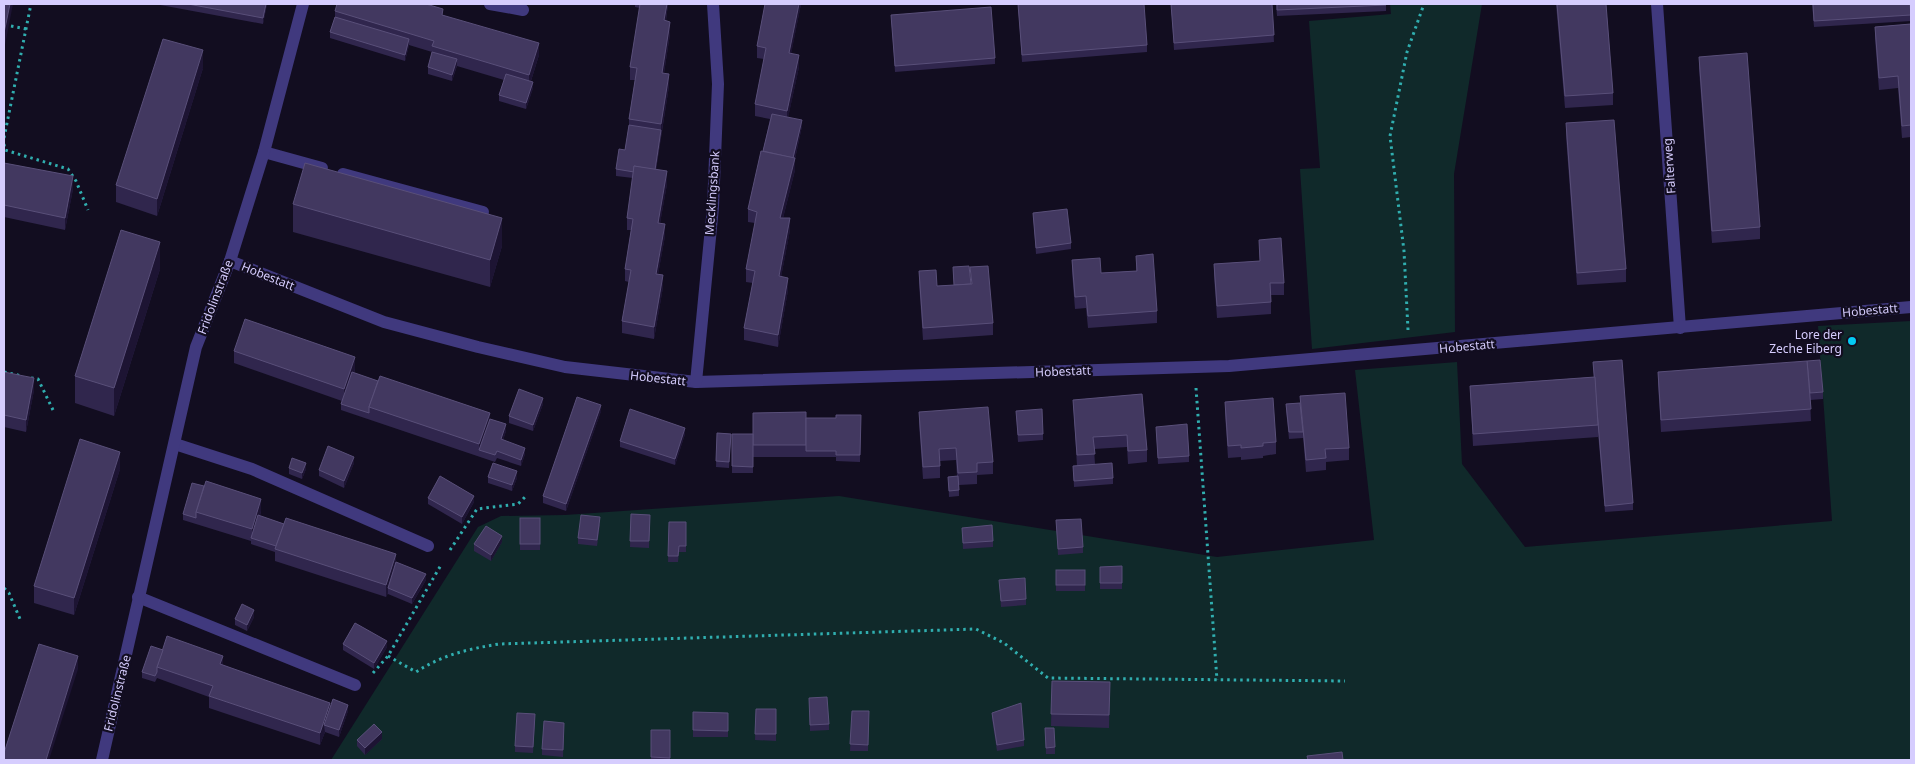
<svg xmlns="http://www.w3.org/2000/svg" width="1915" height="764" font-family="'Noto Sans',sans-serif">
  <rect width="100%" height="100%" fill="#120d20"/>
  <!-- green -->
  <g fill="#10292a">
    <path d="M1390,4H1482L1454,174L1455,332L1312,349L1300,169L1320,168L1309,21L1391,14Z"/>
    <path d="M1911,321V760H331L478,527L501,516L565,515L839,496L1217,557L1374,540L1355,370L1457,362L1462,464L1525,547L1832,521L1818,326Z"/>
  </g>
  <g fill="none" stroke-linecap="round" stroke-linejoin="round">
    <!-- path -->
    <g stroke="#30aeaf" stroke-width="3" stroke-dasharray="2.5 4" stroke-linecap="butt">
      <path d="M11,26L26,29"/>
      <path d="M4,138L31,4"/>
      <path d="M4,144L5,150L68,169L76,181L88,210"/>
      <path d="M1408,330L1404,251L1390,136L1407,52L1424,4"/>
      <path d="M4,372L22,376"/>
      <path d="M31,378L38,379L53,410"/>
      <path d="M1196,388L1217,680"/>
      <path d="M450,550L477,509L518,504L525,497"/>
      <path d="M4,588L9,593L20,619"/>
      <path d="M388,656L416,672C442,655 468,649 499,644L976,629L1004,643L1048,678L1345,681"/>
      <path d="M373,673L388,656L441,565"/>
    </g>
    <!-- minor -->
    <g stroke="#40397e" stroke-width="12">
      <path d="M490,4L523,10"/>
      <path d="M1657,4L1680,328"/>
      <path d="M264,152L322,168"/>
      <path d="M343,174L483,212"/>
      <path d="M230,261L384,322L478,347L565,367L696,382L1229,366L1911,307"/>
      <path d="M696,382L713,207L718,84L713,4"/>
      <path d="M175,444L252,469L428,546"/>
      <path d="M138,597L355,685"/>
      <path d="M102,760L196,347L230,261L264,152L303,4"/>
    </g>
  </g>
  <!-- wall -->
  <g fill="#30264d">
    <path d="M155,4H267L263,24Z"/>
    <path d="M635,4H668L666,21L670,34L664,73L669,86L656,170L667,184L660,223L665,236L658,274L663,287L654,339L622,333V321L629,282L625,281V269L631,230H627V218L633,178L616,176V169L625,150L629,125V119L635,80H630V67L640,8L635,7Z"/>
    <path d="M765,4H801L791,53L799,67L788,117L802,126L795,159V170L783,218L790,230L781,277L788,290L778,347L744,340V328L753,283L746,282V269L755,223L748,222V209L763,151L770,119L755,116V104L764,59L757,58V46Z"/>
    <path d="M1018,4L1147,45V52L1022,62Z"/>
    <path d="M1171,4H1272L1274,42L1174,50Z"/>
    <path d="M1276,4H1386V11L1277,16Z"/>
    <path d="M1556,4H1606L1613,93V105L1565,108Z"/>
    <path d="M1812,4H1910L1911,21L1814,27Z"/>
    <path d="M335,11L443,15L539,55L531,81L533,88L526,109L499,101V95L504,80L457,66L452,81L428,74V67L432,52L409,45L405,61L330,38V32L335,17Z"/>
    <path d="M891,15L995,58V64L895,72Z"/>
    <path d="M1911,24V137L1902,138L1898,88L1879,90L1875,39V27Z"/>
    <path d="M1699,57L1760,227V239L1712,243L1699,69Z"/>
    <path d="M203,68L157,216L116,202V185Z"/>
    <path d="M1566,123L1626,269V282L1577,285L1566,136Z"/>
    <path d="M4,163L73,189L65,230L4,217Z"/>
    <path d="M293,204L502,246L490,287L293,232Z"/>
    <path d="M1033,213L1071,243V249L1036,254Z"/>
    <path d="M1259,240L1284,283V295H1271V314L1217,318L1214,276V264L1260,261Z"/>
    <path d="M1136,256L1157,311V323L1088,328L1086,308L1075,309L1072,272V260L1101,273L1136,271Z"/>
    <path d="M953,267L993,323V335L923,340L919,283V271L937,286L954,285Z"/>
    <path d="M160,269L114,416L75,403V376Z"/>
    <path d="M234,351L355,369L354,373L490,419L506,431L503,440L525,454L521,466L497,458L495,462L341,410V404L342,401L234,363Z"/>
    <path d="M1593,362L1633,503V510L1605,512L1598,433V437L1473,446L1470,386L1594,377Z"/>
    <path d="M4,372L34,390L26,432L4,427Z"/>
    <path d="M1658,372L1823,392V399L1810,400L1811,421L1661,432L1658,384Z"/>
    <path d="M1142,394L1147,450V462L1128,464L1127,447L1094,449L1095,464L1113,478V484L1074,487L1073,466H1077L1073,400Z"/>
    <path d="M1300,396L1349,448V460L1326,462V470L1306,472L1303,436V438L1289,439L1286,410V404L1300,403Z"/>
    <path d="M1225,402L1276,442V454L1263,456V458L1241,460V457L1228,458L1225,414Z"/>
    <path d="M543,404L533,431L509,423V416Z"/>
    <path d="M601,411L566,511L543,503V496Z"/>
    <path d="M1016,411L1043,434V440L1018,442Z"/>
    <path d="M919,412L993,462V474L977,475V484L959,485V496L949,497L948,477L957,476L956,460L940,461V478L923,479L919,424Z"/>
    <path d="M861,415L860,462L836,461V457H753V473H732V434H753L806,418H836Z"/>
    <path d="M1156,427L1189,456V462L1158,464Z"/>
    <path d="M717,433L731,434L729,468L716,467Z"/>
    <path d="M685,434L675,465L620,447V441Z"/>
    <path d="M354,463L344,488L319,476V470Z"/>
    <path d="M289,468L306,469L302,479L289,474Z"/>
    <path d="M120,469L74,615L34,603V586Z"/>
    <path d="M488,477L517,478L512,491L488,483Z"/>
    <path d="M204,486L261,511L260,516L396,562L426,580L412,604L388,594V593L386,597L275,561V552L251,544V541L183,520V514Z"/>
    <path d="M428,498L474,502L462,524L428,504Z"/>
    <path d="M631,514L650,515L649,548L630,547Z"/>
    <rect x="520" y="518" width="20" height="32"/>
    <path d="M1056,520L1083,547V553L1058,555Z"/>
    <path d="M669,522H686V552H679L678,562H668Z"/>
    <path d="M600,524L597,546L578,544V538Z"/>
    <path d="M962,528L993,541V547L963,549Z"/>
    <path d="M502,542L491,561L474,551V544Z"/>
    <path d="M1122,566V589H1100V567Z"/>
    <rect x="1056" y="570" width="29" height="21"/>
    <path d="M999,580L1026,599V605L1001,607Z"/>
    <path d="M254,617L247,631L235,625V619Z"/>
    <path d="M343,644L387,647L374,669L343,650Z"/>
    <path d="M163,650L223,665L330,709L348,711L339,737L325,732L320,745L209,708V697L157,678L155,682L142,678V672Z"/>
    <path d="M1052,681L1110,682L1109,728L1051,726Z"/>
    <path d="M809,698L829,724V730L810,731Z"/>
    <path d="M756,709H776V741L755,740Z"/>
    <path d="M852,711H869L868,751H850Z"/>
    <path d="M693,712L728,713V737H693Z"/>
    <path d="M992,713L1024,740V746L997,751L992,719Z"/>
    <path d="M535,721L533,753L515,752V746Z"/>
    <path d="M1045,728L1055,747V754H1046Z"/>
    <path d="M564,729L563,757L542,755V749Z"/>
    <rect x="651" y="730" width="19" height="30"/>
    <path d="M382,739L365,755L357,746V740Z"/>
  </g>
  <!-- shaded-wall -->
  <g fill="#1d1433">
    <path d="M10,4H13L4,50V33Z"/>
    <path d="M266,4H267L263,24V18Z"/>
    <path d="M667,4H668L664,33V20Z"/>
    <path d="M799,4H801L789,65V53Z"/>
    <path d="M670,22V34L662,85V73Z"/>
    <path d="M409,39V46L405,61V55Z"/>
    <path d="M539,43V55L529,87V75Z"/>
    <path d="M203,50V68L157,216V199Z"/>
    <path d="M799,55V67L787,123V111Z"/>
    <path d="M457,59V65L452,81V75Z"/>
    <path d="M669,74V86L661,136V124Z"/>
    <path d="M533,82V88L526,109V103Z"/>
    <path d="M802,120V126L795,159V170L780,230V218Z"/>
    <path d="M661,130V136L654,182V176Z"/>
    <path d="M667,171V184L658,235V223Z"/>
    <path d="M73,176V189L65,230V218Z"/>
    <path d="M502,218V246L490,287V260Z"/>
    <path d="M790,218V230L779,288V276Z"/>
    <path d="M665,224V236L656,286V274Z"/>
    <path d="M160,242V269L114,416V388Z"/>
    <path d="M663,275V287L654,339V327Z"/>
    <path d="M788,278V290L778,347V335Z"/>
    <path d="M355,357V369L344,401V389Z"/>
    <path d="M34,378V390L26,432V420Z"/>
    <path d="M543,398V404L533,431V425Z"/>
    <path d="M601,405V411L566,511V504Z"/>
    <path d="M490,413V425L479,450V444Z"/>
    <path d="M506,424V431L501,446V439Z"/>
    <path d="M685,428V434L675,465V459Z"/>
    <path d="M525,448V454L521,466V460Z"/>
    <path d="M120,452V469L74,615V598Z"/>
    <path d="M354,457V463L344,488V481Z"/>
    <path d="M306,463V469L302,479V473Z"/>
    <path d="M517,471V478L512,491V485Z"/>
    <path d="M474,496V502L462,524V517Z"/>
    <path d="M261,499V511L253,538H252V529Z"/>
    <path d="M502,536V542L491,561V555Z"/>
    <path d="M396,554V566L388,588V593L386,597V585Z"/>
    <path d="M426,574V580L412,604V598Z"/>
    <path d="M254,610V617L247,631V625Z"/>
    <path d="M387,641V647L374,669V663Z"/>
    <path d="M78,656V669L49,760H46Z"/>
    <path d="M223,656V668L220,664Z"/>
    <path d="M330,703V715L324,725L325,732L320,745V733Z"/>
    <path d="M348,705V711L339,737V730Z"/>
    <path d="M382,732V739L365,755V748Z"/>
  </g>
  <!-- building -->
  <g fill="#423860" stroke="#594f79">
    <path d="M4,4H10L4,33Z"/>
    <path d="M188,4H266L263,18Z"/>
    <path d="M337,4H426L443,9L442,15L539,43L529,75L432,46L434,41L335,11Z"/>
    <path d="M640,4H667L664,20L670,22L662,73L669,74L661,124L629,119L637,68L630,67Z"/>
    <path d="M765,4H799L789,53L799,55L787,111L755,104L766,48L757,46Z"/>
    <path d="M1018,4H1144L1147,45L1022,55Z"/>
    <path d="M1171,4H1272L1274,35L1174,43Z"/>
    <path d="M1277,4H1386V5L1277,10Z"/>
    <path d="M1557,4H1606L1613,93L1565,96Z"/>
    <path d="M1813,4H1910L1911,15L1814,21Z"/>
    <path d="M991,7L995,58L895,66L891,15Z"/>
    <path d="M335,17L409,39L405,55L330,32Z"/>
    <path d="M1911,24V125L1902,126L1898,76L1879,78L1875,27Z"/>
    <path d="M163,39L203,50L157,199L116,185Z"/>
    <path d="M432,52L457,59L452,75L428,67Z"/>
    <path d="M1747,53L1760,227L1712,231L1699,57Z"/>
    <path d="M506,74L533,82L526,103L499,95Z"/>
    <path d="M772,114L802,120L793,158L763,151Z"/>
    <path d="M1614,120L1626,269L1577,273L1566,123Z"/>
    <path d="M629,125L661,130L655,170L634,166V172L616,169L619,149L625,150Z"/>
    <path d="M761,151L795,158L780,218H790L779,276L788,278L778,335L744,328L755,271L746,269L757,212L748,209Z"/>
    <path d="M4,163L73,176L65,218L4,205Z"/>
    <path d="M305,163L502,218L490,260L293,204Z"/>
    <path d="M634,166L667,171L658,223L665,224L656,274L663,275L654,327L622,321L631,270L625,269L633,219L627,218Z"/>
    <path d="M1067,209L1071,243L1036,248L1033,213Z"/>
    <path d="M121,230L160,242L114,388L75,376Z"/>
    <path d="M1281,238L1284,283H1270L1271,302L1217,306L1214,264L1260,261L1259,240Z"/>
    <path d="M1153,254L1157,311L1088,316L1086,296L1075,297L1072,260L1100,258L1101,273L1137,271L1136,256Z"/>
    <path d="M969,266L971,284L954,285L953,267Z"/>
    <path d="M988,266L993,323L923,328L919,271L936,270L937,286L972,284L970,267Z"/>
    <path d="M245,319L355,357L344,389L234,351Z"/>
    <path d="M1622,360L1633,503L1605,506L1593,362Z"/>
    <path d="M1820,360L1823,392L1810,393L1807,361Z"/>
    <path d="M1807,361L1811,409L1661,420L1658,372Z"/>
    <path d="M4,372L34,378L26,420L4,415Z"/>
    <path d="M352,372L378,381L369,407V413L341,404Z"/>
    <path d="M380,376L490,413L479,444L369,407Z"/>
    <path d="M1595,377L1598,425L1473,434L1470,386Z"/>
    <path d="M519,389L543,398L533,425L509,416Z"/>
    <path d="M1345,393L1349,448L1325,449L1326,458L1306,460L1300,396Z"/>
    <path d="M1142,394L1147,450L1128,451L1127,435L1112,436L1093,437L1095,454L1077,455L1073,400Z"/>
    <path d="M577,397L601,405L566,504L543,496Z"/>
    <path d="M1273,398L1276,442L1263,443V446L1241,448V445L1228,446L1225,402Z"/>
    <path d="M1300,403L1303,432H1289L1286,404Z"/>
    <path d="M988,407L993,462L977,463V472L958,473L956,448L939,449L940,466L923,467L919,412Z"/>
    <path d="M630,409L685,428L675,459L620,441Z"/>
    <path d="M1042,409L1043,434L1018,435L1016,411Z"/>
    <path d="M806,412V445H753V413Z"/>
    <path d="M836,415H861L860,455H836V451H806V418H836Z"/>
    <path d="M490,419L506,424L501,439L525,448L521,460L497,451L495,455L479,450Z"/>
    <path d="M1187,424L1189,456L1158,458L1156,427Z"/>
    <path d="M717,433L731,434L729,462L716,461Z"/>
    <path d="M732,434H753V467L732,466Z"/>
    <path d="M80,439L120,452L74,598L34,586Z"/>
    <path d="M328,446L354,457L344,481L319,470Z"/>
    <path d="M292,458L306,463L302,473L289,468Z"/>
    <path d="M493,463L517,471L512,485L488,477Z"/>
    <path d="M1112,463L1113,478L1074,481L1073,466Z"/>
    <path d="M440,476L474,496L462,517L428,498Z"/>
    <path d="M958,476L959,490L949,491L948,477Z"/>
    <path d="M206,481L261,499L252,529L196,512Z"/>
    <path d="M192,483L204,486L196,512V518L183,514Z"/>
    <path d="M631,514L650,515L649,541H630Z"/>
    <path d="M258,515L284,524L276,546L251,538Z"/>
    <path d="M581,515L600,517L597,540L578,538Z"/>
    <path d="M286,518L396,554L386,585L275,549Z"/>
    <rect x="520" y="518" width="20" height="26"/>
    <path d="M1081,519L1083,547L1058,549L1056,520Z"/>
    <path d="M669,522H686V546H679L678,556H668Z"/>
    <path d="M992,525L993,541L963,543L962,528Z"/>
    <path d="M486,526L502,536L491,555L474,544Z"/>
    <path d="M396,562L426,574L412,598L388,588Z"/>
    <path d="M1122,566V583H1100V567Z"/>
    <rect x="1056" y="570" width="29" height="15"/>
    <path d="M1025,578L1026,599L1001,601L999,580Z"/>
    <path d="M242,604L254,610L247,625L235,619Z"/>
    <path d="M355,623L387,641L374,663L343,644Z"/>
    <path d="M167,636L223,656L220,664L330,703L320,733L209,696L213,686L157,667Z"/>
    <path d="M39,644L78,656L46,760H4V753Z"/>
    <path d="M151,646L163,650L157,667V672L155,676L142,672Z"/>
    <path d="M1052,681L1110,682L1109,715L1051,714Z"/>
    <path d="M827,697L829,724L810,725L809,698Z"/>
    <path d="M333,699L348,705L339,730L324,725Z"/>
    <path d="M1021,703L1024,740L997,745L992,713Z"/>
    <path d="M756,709H776V734H755Z"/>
    <path d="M852,711H869L868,745L850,744Z"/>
    <path d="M693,712L728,713V731L693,730Z"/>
    <path d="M517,713L535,714L533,747L515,746Z"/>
    <path d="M544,721L564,723L563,750L542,749Z"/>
    <path d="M374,724L382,732L365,748L357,740Z"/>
    <path d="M1045,728H1054L1055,747L1046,748Z"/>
    <path d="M651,730H670V758L651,757Z"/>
    <path d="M1342,752L1343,760H1308L1307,756Z"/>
  </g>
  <!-- markers -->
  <circle fill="#04caf3" stroke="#120d20" stroke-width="2" cx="1852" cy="341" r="5"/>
  <g text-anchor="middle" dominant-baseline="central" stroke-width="4.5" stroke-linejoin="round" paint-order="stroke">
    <!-- street labels -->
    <g font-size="12" fill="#d6cdfe" stroke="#120d20">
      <text transform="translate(1669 166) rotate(-94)">Falterweg</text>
      <text transform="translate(712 193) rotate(-86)">Mecklingsbank</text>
      <text transform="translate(268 276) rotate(22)">Hobestatt</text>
      <text transform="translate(215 297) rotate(-69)">Fridolinstraße</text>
      <text transform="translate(1870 310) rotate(-5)">Hobestatt</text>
      <text transform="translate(1467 346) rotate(-5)">Hobestatt</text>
      <text transform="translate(1063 371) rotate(-2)">Hobestatt</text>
      <text transform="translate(658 378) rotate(6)">Hobestatt</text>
      <text transform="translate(117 693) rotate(-76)">Fridolinstraße</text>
    </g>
    <!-- poi labels -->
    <g font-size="12" fill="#d6cdfe" stroke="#120d20" text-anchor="end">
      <text x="1842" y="334">Lore der<tspan x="1842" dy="14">Zeche Eiberg</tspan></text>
    </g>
  </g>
  <!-- border -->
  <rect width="1915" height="764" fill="none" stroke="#d6cdfe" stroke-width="10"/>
</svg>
